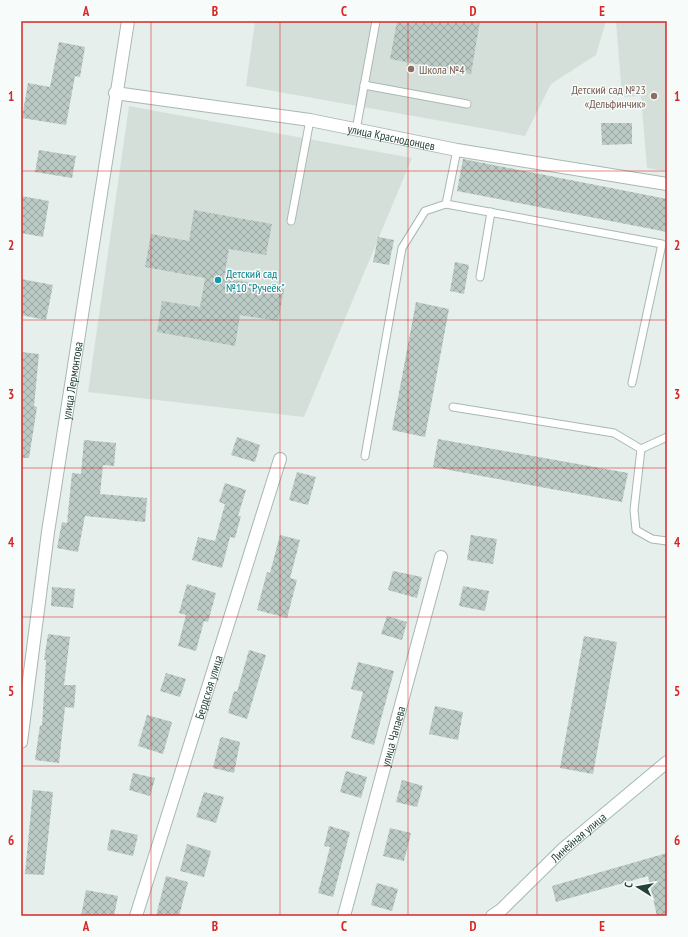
<svg xmlns="http://www.w3.org/2000/svg" width="688" height="937" font-family="'PT Sans Narrow',sans-serif">
  <defs>
    <pattern id="building-cross-hatch" width="8" height="8" patternUnits="userSpaceOnUse"><rect width="8" height="8" fill="#bbcac4"/><path d="M0 0l8 8M0 8l8-8" fill="none" stroke="#98a6a0"/></pattern>
  </defs>
  <rect width="100%" height="100%" fill="#e6efeb"/>
  <!-- built -->
  <g fill="#d4dfda">
    <path d="M255,21H606L596,55L551,84L525,136L246,86Z"/>
    <path d="M616,21H667V171L647,168L641,96L622,97Z"/>
    <path d="M129,106L412,158L304,417L88,392Z"/>
  </g>
  <!-- building -->
  <g fill="url(#building-cross-hatch)">
    <path d="M397,21H480L471,74L390,59Z"/>
    <path d="M59,42L85,47L80,77L75,76L66,125L22,118L28,83L50,87Z"/>
    <path d="M601,123H632V144L602,145Z"/>
    <path d="M39,150L76,156L72,178L35,172Z"/>
    <path d="M463,159L667,199V232L457,191Z"/>
    <path d="M21,196L49,201L43,237L21,233Z"/>
    <path d="M194,210L272,224L266,255L229,249L224,278L284,289L278,321L240,315L235,346L157,332L162,301L200,307L205,278L145,267L151,234L189,241Z"/>
    <path d="M378,237L394,240L389,265L373,262Z"/>
    <path d="M455,262L469,265L464,294L450,291Z"/>
    <path d="M21,279L53,285L46,320L21,315Z"/>
    <path d="M416,302L449,309L425,437L392,430Z"/>
    <path d="M21,352L39,354L34,406L37,407L29,458H21Z"/>
    <path d="M237,437L260,445L255,462L231,455Z"/>
    <path d="M438,439L628,473L622,502L433,467Z"/>
    <path d="M84,440L116,443L114,466L103,465L100,494L147,498L145,522L85,516L78,552L57,548L62,522L67,523L72,473L81,474Z"/>
    <path d="M297,472L316,477L308,505L289,500Z"/>
    <path d="M225,483L246,490L238,516H241L235,538L230,537L222,568L192,560L198,537L215,541L225,504L219,502Z"/>
    <path d="M280,535L300,540L290,578L297,580L287,618L257,610L267,572L270,573Z"/>
    <path d="M471,535L497,539L493,564L467,560Z"/>
    <path d="M393,571L422,577L417,598L388,590Z"/>
    <path d="M187,584L216,593L208,622L204,621L196,651L178,646L186,615L179,613Z"/>
    <path d="M463,586L489,591L485,611L459,606Z"/>
    <path d="M52,587L75,589L73,608L51,606Z"/>
    <path d="M387,616L407,622L402,640L381,634Z"/>
    <path d="M48,634L70,637L64,685H76L74,708L65,707L59,763L35,760L40,725L42,726L46,660H44Z"/>
    <path d="M584,636L617,642L593,774L560,768Z"/>
    <path d="M249,650L266,655L247,719L228,713L234,691L237,692Z"/>
    <path d="M358,662L394,671L374,745L351,738L363,692L351,689Z"/>
    <path d="M166,673L186,679L180,697L160,691Z"/>
    <path d="M435,706L463,712L458,740L429,734Z"/>
    <path d="M147,715L172,722L163,754L138,746Z"/>
    <path d="M222,737L240,742L234,773L213,768L220,739Z"/>
    <path d="M346,771L367,777L361,798L340,792Z"/>
    <path d="M133,773L155,778L150,796L129,790Z"/>
    <path d="M402,780L423,786L417,807L396,802Z"/>
    <path d="M33,790L53,792L44,875L25,874Z"/>
    <path d="M204,792L224,797L216,823L196,817Z"/>
    <path d="M329,826L350,832L333,897L318,893L330,847L324,846Z"/>
    <path d="M390,828L411,833L404,861L383,856Z"/>
    <path d="M111,829L138,835L133,856L107,850Z"/>
    <path d="M187,844L211,851L204,877L180,871Z"/>
    <path d="M667,853V916H657L648,876L556,902L552,886Z"/>
    <path d="M166,876L188,882L179,916H156Z"/>
    <path d="M377,883L398,889L392,911L371,905Z"/>
    <path d="M86,890L118,896L114,916H81Z"/>
  </g>
  <g fill="none" stroke-linecap="round" stroke-linejoin="round">
    <!-- service casing -->
    <g stroke="#a8b8b2" stroke-width="9">
      <g id="service">
        <path d="M364,85L467,104"/>
        <path d="M356,130L376,21"/>
        <path d="M446,204L662,244L632,383"/>
        <path d="M291,221L310,120"/>
        <path d="M480,277L491,212"/>
        <path d="M453,407L614,433L641,449L634,510L636,530L652,539L667,541"/>
        <path d="M641,449L667,437"/>
        <path d="M365,456L402,248L425,211L446,204L457,150"/>
      </g>
    </g>
    <!-- minor casing -->
    <g stroke="#a8b8b2" stroke-width="14">
      <g id="minor">
        <path id="s1" d="M115,93L310,120L457,150L667,184"/>
        <path id="s2" d="M21,742L48,532L128,21"/>
        <path id="s3" d="M136,916L280,459"/>
        <path id="s4" d="M344,916L441,557"/>
      </g>
    </g>
    <!-- secondary casing -->
    <g stroke="#a4bbb3" stroke-width="14">
      <g id="secondary">
        <path id="s5" d="M492,916L501,910L564,848L667,762"/>
      </g>
    </g>
    <!-- service -->
    <use href="#service" stroke="#fff" stroke-width="7"/>
    <!-- minor -->
    <use href="#minor" stroke="#fff" stroke-width="12"/>
    <!-- secondary -->
    <use href="#secondary" stroke="#fff" stroke-width="12"/>
  </g>
  <!-- grid -->
  <path fill="none" stroke="#d62828" stroke-width="1" stroke-opacity="0.55" d="M151,21V916M280,21V916M408,21V916M537,21V916M21,171H667M21,320H667M21,468H667M21,617H667M21,766H667"/>
  <!-- markers -->
  <g fill="#8d6e63" stroke="#f7fbf9" stroke-width="1.5">
    <circle cx="411" cy="69" r="4"/>
    <circle cx="654" cy="96" r="4"/>
  </g>
  <circle fill="#0f9aa8" stroke="#f7fbf9" stroke-width="1.5" cx="218" cy="280" r="4"/>
  <g text-anchor="middle" dominant-baseline="central" stroke-width="3" stroke-linejoin="round" paint-order="stroke">
    <!-- education labels -->
    <g font-size="12" fill="#785e54" stroke="#f7fbf9" text-anchor="start">
      <text x="419" y="69">Школа №4</text>
      <text x="646" y="89" text-anchor="end">Детский сад №23<tspan x="646" dy="14">«Дельфинчик»</tspan></text>
    </g>
    <!-- street labels -->
    <g font-size="12" fill="#24423a" stroke="#f7fbf9">
      <text stroke="none"><textPath href="#s1" startOffset="280">улица Краснодонцев</textPath></text>
      <text stroke="none"><textPath href="#s2" startOffset="365">улица Лермонтова</textPath></text>
      <text stroke="none"><textPath href="#s3" startOffset="240">Бердская улица</textPath></text>
      <text stroke="none"><textPath href="#s4" startOffset="186">улица Чапаева</textPath></text>
      <text stroke="none"><textPath href="#s5" startOffset="117">Линейная улица</textPath></text>
    </g>
    <!-- culture labels -->
    <g font-size="12" fill="#0d838f" stroke="#f7fbf9" text-anchor="start">
      <text x="226" y="273">Детский сад<tspan x="226" dy="14">№10 "Ручеёк"</tspan></text>
    </g>
  </g>
  <!-- border -->
  <rect width="688" height="937" fill="none" stroke="#f7fbf9" stroke-width="44"/>
  <!-- north arrow -->
  <g transform="translate(638 887) rotate(281)" stroke="#f7fbf9" stroke-width="3" paint-order="stroke">
  <path d="M0-3L7 15L0 10L-7 15Z" fill="#24423a"/>
  <text y="-6" font-size="11" font-weight="bold" text-anchor="middle" fill="#24423a">С</text>
  </g>
  <rect x="22" y="22" width="644" height="893" fill="none" stroke="#d62828" stroke-width="1.5"/>
  <g font-size="13" text-anchor="middle" font-weight="bold" fill="#d62828">
    <text x="86" y="16">A</text>
    <text x="215" y="16">B</text>
    <text x="344" y="16">C</text>
    <text x="473" y="16">D</text>
    <text x="602" y="16">E</text>
    <text x="11" y="101">1</text>
    <text x="677" y="101">1</text>
    <text x="11" y="250">2</text>
    <text x="677" y="250">2</text>
    <text x="11" y="399">3</text>
    <text x="677" y="399">3</text>
    <text x="11" y="547">4</text>
    <text x="677" y="547">4</text>
    <text x="11" y="696">5</text>
    <text x="677" y="696">5</text>
    <text x="11" y="845">6</text>
    <text x="677" y="845">6</text>
    <text x="86" y="931">A</text>
    <text x="215" y="931">B</text>
    <text x="344" y="931">C</text>
    <text x="473" y="931">D</text>
    <text x="602" y="931">E</text>
  </g>
</svg>
